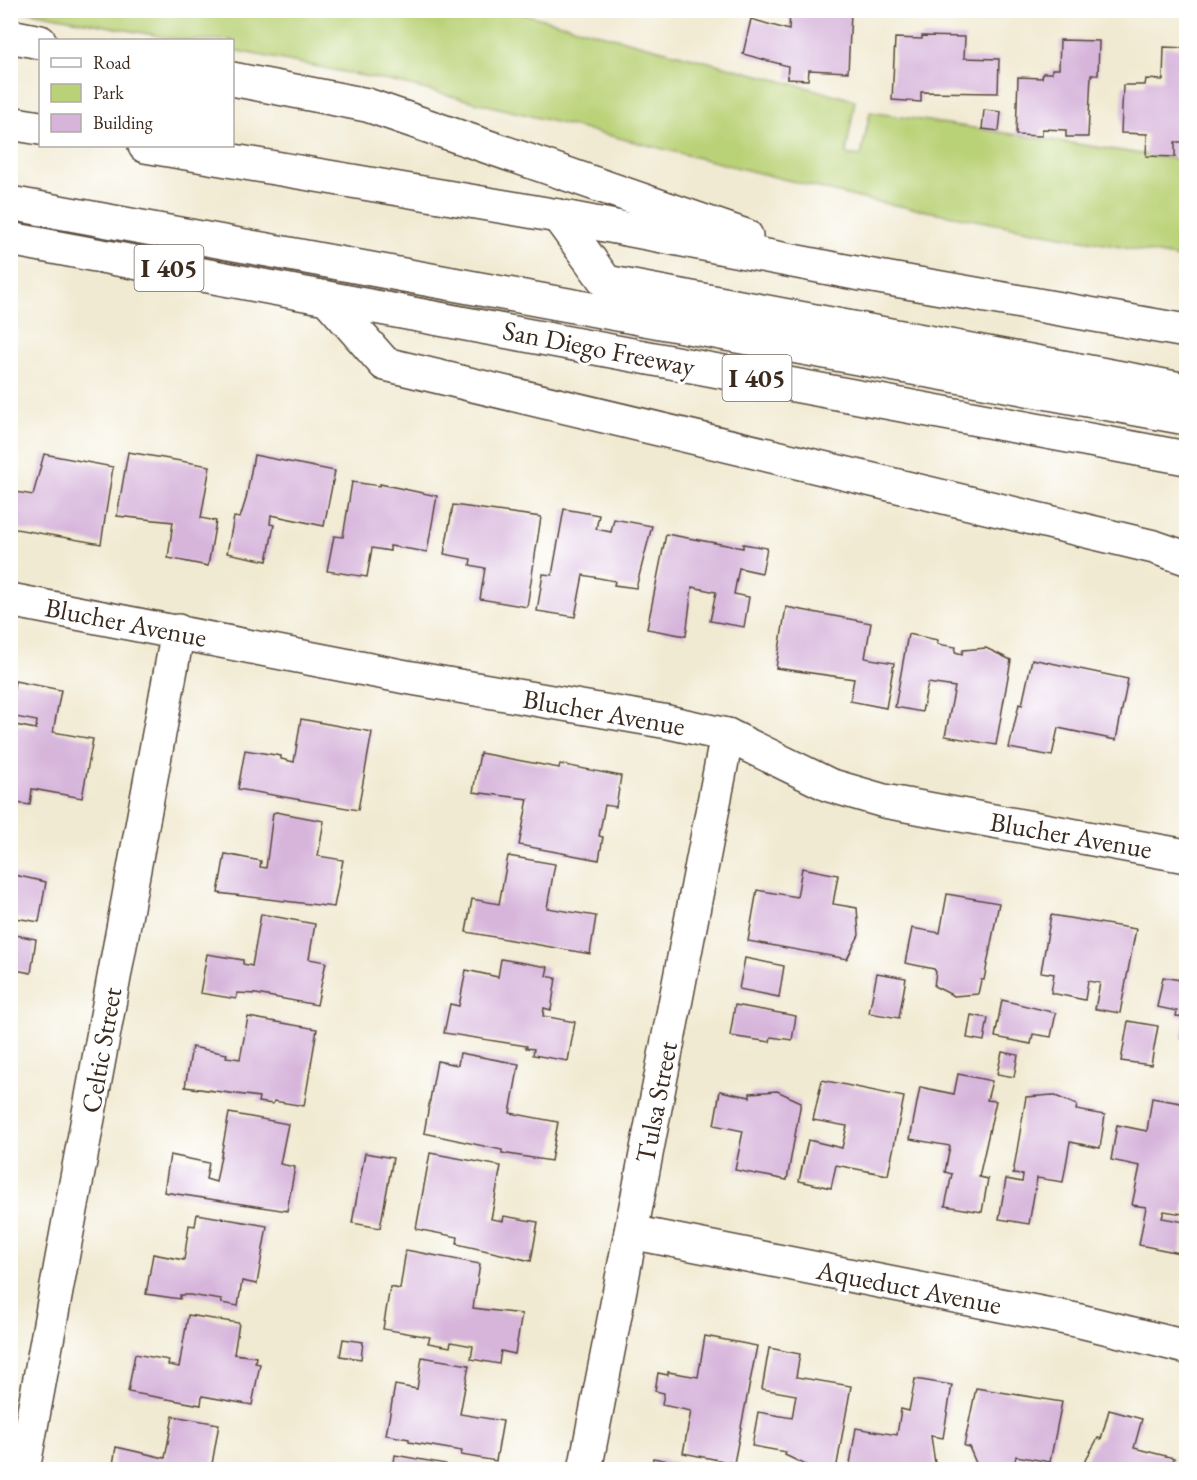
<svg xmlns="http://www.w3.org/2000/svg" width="1197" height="1480" font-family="'EB Garamond',serif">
  <rect width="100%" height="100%" fill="#fff"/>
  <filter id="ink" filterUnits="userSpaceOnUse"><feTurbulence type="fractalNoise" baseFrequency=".0167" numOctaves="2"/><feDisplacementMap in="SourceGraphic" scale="12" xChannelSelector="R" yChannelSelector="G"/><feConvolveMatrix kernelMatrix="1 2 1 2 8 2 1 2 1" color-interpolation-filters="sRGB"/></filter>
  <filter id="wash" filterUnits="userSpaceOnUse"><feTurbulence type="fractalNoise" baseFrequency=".008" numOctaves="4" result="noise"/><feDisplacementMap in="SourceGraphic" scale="24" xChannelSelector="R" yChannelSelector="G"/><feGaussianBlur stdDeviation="1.35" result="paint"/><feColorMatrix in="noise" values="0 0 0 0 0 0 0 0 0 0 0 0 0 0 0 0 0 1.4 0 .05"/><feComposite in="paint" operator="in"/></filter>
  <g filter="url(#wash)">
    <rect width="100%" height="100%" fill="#f1ead2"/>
    <!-- green -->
    <path fill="#bad277" stroke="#7a7e4a" stroke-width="1.5" d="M25,11H512L855,100L846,154L861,156L870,112L1186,161V259L867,200L399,83L233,50L232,40H181Z"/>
    <g id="blocks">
      <!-- building -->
      <g fill="#d7b5db">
        <path d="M790,10L851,12L848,72L809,70L808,80L787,79L788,66L743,54L751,19L789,30Z"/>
        <path d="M922,36L965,37L964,58L999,59L998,93L921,92V102L892,100L895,38L922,39Z"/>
        <path d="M1060,40L1099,41L1098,75H1091L1088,137H1066V130L1042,129V136L1016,135L1018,77L1042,78L1043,73H1052V69H1059Z"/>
        <path d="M1164,47L1186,48V142H1175V157L1146,156L1147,134L1121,133L1123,85H1145L1146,79L1163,80Z"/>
        <path d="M984,110L1001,112L999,131L982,129Z"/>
        <path d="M128,452L210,466L201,518L216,521L208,566L168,558L173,522L117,516Z"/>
        <path d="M44,454L113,467L101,544L10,528L16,492L33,495Z"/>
        <path d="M254,455L335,471L324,526L271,515L270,524L274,525L267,561L227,553L234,517L240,518L246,499Z"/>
        <path d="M352,482L380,486V484L437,496L427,552L390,546V551L372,548L367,577L327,571L334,536L343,537Z"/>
        <path d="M453,505L541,517L527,607L480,599L485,568L470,565L471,559L444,554Z"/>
        <path d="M564,509L599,515L596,529L611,532L614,519L652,526L636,588L614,585L615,581L583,575L575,617L537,611L543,574L552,575Z"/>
        <path d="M666,534L743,548V544L767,548L762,573L739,568L734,594L749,597L744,627L710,621L716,592L692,587L686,636L647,629Z"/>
        <path d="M786,607L871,623L865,658L894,663L886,708L850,701L854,679L776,668Z"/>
        <path d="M908,634L938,640L937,644L956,647L955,652L962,654L963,650L986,648L1011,660L996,745L945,736L955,687L928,683L922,712L895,707Z"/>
        <path d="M1032,659L1128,679L1116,740L1058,728L1052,756L1009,748L1019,704L1022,705Z"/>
        <path d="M15,681L61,690L53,732L93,739L82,798L32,789L30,805L10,802V724L36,729L37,721L10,716Z"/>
        <path d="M301,719L372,732L358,810L238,789L245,750L281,756V759L294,762Z"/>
        <path d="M480,753L559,768L560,764L621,776L616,807L605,805L599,836L603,837L599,860L519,845L528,799L473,792Z"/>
        <path d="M276,812L324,821L318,856L343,860L334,907L218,893L225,854L261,861L260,867L266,868L273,813Z"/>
        <path d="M508,856L555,864L547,908L596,916L590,954L466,932L472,899L499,904Z"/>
        <path d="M802,868L838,875L833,904L857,908L859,935L847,959L748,941L757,890L797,897Z"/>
        <path d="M10,874L46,882L39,922L10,917Z"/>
        <path d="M947,894L999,903L984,980H981L978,994L954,996L934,986L936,972L934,969L905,963L912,928L940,933Z"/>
        <path d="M261,914L315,924L309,959L326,962L317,1005L256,994L237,993L236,999L200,993L207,954L243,960V964L252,966Z"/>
        <path d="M1051,915L1136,929L1120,1013L1095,1009L1100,983L1088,981L1085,1000L1051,993L1054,974L1041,972Z"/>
        <path d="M10,934L36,939L31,973L10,969Z"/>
        <path d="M745,958L784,966L779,997L739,989Z"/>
        <path d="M501,959L548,967L546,976L556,978L551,1010L544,1008L543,1016L575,1022L568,1061L533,1055L534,1049L526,1048L527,1046L444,1033L450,1004L459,1006L466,970L498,977Z"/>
        <path d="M877,973L906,978L899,1018L869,1013Z"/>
        <path d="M1163,977L1186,981V1039L1181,1038L1185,1017L1176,1016L1177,1011L1157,1007Z"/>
        <path d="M1002,1000L1056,1013L1051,1037L1033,1034L1031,1044L995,1037Z"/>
        <path d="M735,1005L796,1016L792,1040L771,1037L770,1042L730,1036Z"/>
        <path d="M971,1015L988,1018L984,1041L967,1038Z"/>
        <path d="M248,1017L317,1029L304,1106L274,1101L273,1104L258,1102L259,1097L185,1087L192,1047L227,1054L226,1057L240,1059Z"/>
        <path d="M1128,1021L1158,1026L1151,1065L1121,1061Z"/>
        <path d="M1002,1052L1018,1055L1014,1077L997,1074Z"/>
        <path d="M460,1053L519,1064L510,1113L558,1122L551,1161L502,1153V1150L424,1133L437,1061L458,1065Z"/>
        <path d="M958,1074L992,1081L987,1100L996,1101L979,1177L988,1179L982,1212L945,1206L952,1174L945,1172L950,1146L910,1139L920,1087L954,1094Z"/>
        <path d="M822,1080L904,1097L888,1175L836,1165L831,1188L799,1181L808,1140L842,1148L847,1126L813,1120Z"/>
        <path d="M720,1091L750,1097V1093L777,1091L801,1102L787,1180L735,1170L743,1131L714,1125Z"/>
        <path d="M1053,1095L1077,1105L1076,1110L1105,1115L1100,1148L1070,1142L1063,1182L1037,1178L1029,1224L999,1219L1006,1179L1022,1182L1023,1175L1013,1174L1026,1097Z"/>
        <path d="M1152,1098L1186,1104V1199L1183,1214L1164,1211L1162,1218L1185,1222L1180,1253L1139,1245L1146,1207L1132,1205L1140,1166L1111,1160L1117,1125L1147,1131Z"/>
        <path d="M229,1113L288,1124L280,1164L295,1167L287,1211L164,1192L170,1155L209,1163L206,1179L216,1182Z"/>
        <path d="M365,1153L393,1158L380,1228L352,1223Z"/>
        <path d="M430,1153L501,1166L491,1219L503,1221L504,1216L538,1222L531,1261L457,1244L458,1237L416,1229Z"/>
        <path d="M197,1214L267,1226L257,1284L242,1281L238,1306L221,1303L222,1300L190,1295H180V1299L146,1294L153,1254L184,1260L189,1225L195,1226Z"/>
        <path d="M406,1250L480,1264L473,1308L522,1314L515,1354L501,1351L499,1364L471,1359L473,1346L451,1342L450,1347L428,1343L430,1337L383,1329L390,1287L400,1289Z"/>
        <path d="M188,1315L239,1323L234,1354L256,1357L255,1363L260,1364L252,1405L202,1396L201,1405L128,1392L135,1354L169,1360L168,1365L179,1367Z"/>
        <path d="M705,1336L757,1346L734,1463L683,1453L691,1411L662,1405L664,1393L655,1391L658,1373L668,1375V1372L698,1377Z"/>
        <path d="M343,1339L363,1342L361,1359L340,1356Z"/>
        <path d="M769,1348L800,1354L796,1377L851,1386L836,1470H807L808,1466L785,1455L786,1452L752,1446L758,1412L792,1418L796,1395L762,1389Z"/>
        <path d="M422,1357L469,1365L460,1414L503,1421L496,1461L461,1455L462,1451L409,1442V1439L386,1435L395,1385L417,1389Z"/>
        <path d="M915,1379L952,1385L943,1438L931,1436L936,1470H849L856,1428L897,1435L901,1409L909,1411Z"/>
        <path d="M976,1388L1062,1402L1050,1462L1016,1456L1013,1470H979L969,1447L964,1446Z"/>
        <path d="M1109,1410L1142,1419L1134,1448L1174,1458L1171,1470H1085V1461L1098,1438L1101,1439Z"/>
        <path d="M173,1416L219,1424L211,1470H112L116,1447L165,1458Z"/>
        <path d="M395,1455L446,1464L445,1470H393Z"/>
        <path d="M653,1458L695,1466L694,1470H651Z"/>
      </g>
    </g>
  </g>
  <g filter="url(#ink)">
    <use href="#blocks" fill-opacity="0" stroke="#564739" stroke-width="1.5"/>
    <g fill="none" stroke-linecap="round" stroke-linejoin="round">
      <!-- minor casing -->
      <g stroke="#564739" stroke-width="36">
        <g id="minor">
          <path d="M10,600L406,677L668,722L727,735L829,785L884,801L1186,856"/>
          <path d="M631,1232L1076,1320L1186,1347"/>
          <path d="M23,1470L178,631"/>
          <path d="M585,1470L727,735"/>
        </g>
      </g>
      <!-- motorway casing -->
      <g stroke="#564739" stroke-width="36">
        <g id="motorway">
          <path d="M10,36L40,42"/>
          <path d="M232,79L367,105L746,236"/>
          <path d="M10,123L40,128"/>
          <path d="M145,146L558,216L850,272L1186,331"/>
          <path d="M10,203L1186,418"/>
          <path d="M558,216L606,282L1186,390"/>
          <path d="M10,239L1186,458"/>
          <path d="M327,298L385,364L1154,547L1186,558"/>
        </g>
      </g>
      <!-- minor -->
      <use href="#minor" stroke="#fff" stroke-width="33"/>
      <!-- motorway -->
      <use href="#motorway" stroke="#fff" stroke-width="33"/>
    </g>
  </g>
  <g text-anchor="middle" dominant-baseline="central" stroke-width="6" stroke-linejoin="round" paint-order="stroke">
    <!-- shield labels -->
    <g fill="#fff" stroke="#766a62" stroke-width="1.5">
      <rect x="134.5" y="245" width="69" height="46" rx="4.5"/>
      <rect x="722.5" y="355" width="69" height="46" rx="4.5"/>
    </g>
    <g font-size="26" font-weight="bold" fill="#3b2a1e">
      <text x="169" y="268">I 405</text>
      <text x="757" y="378">I 405</text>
    </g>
    <!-- street labels -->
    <g font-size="27" fill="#3b2a1e" stroke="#fff">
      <text transform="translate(599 348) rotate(11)">San Diego Freeway</text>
      <text transform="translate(126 622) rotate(11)">Blucher Avenue</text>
      <text transform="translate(604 712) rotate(10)">Blucher Avenue</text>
      <text transform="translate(1071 835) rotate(10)">Blucher Avenue</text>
      <text transform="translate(101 1050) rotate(-80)">Celtic Street</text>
      <text transform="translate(656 1102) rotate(-79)">Tulsa Street</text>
      <text transform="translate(909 1287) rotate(11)">Aqueduct Avenue</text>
    </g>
  </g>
  <!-- margin -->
  <rect width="1197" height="1480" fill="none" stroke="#fff" stroke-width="36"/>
  <!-- legend -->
  <rect x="39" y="39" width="195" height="108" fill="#ffffff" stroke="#b1aaa5" stroke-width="1.5"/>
  <rect x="51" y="58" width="30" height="9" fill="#ffffff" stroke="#b1aaa5" stroke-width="1.5"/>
  <text x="93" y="69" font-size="18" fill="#3b2a1e">Road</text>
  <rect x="51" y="84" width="30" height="18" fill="#bad277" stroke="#b1aaa5" stroke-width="1.5"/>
  <text x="93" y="99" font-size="18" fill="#3b2a1e">Park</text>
  <rect x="51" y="114" width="30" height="18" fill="#d7b5db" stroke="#b1aaa5" stroke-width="1.5"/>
  <text x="93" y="129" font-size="18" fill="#3b2a1e">Building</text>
</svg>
